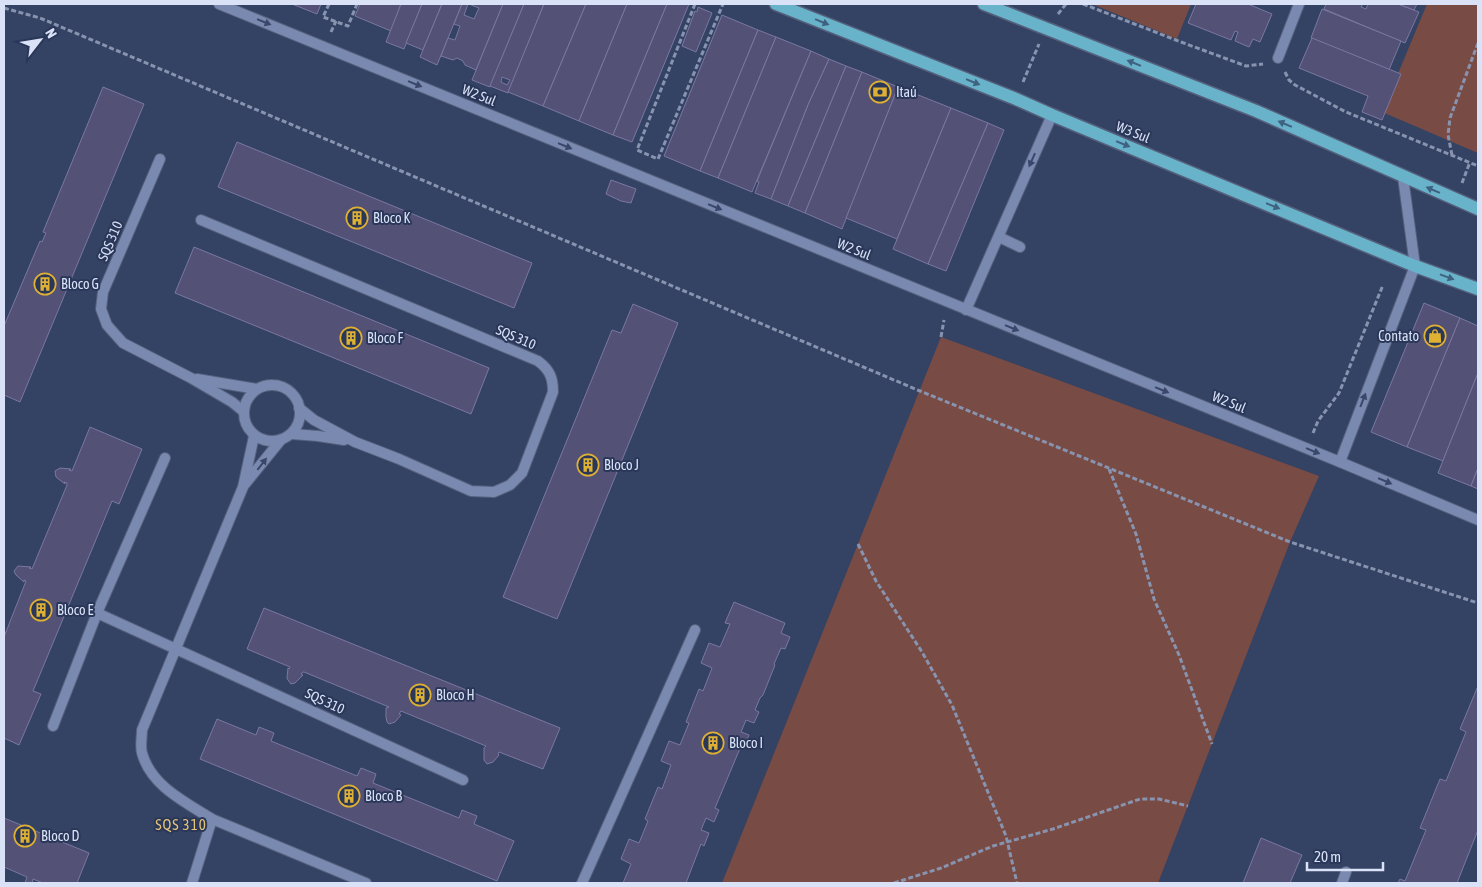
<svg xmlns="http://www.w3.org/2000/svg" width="1482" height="887" font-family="'Asap Condensed',sans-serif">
  <rect width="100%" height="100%" fill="#344264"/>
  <!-- green -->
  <g fill="#794b45">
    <path d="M1092,4H1191L1177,39Z"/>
    <path d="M1427,4H1478V153L1382,112Z"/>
    <path d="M941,337L1319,476L1290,542L1158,883H722Z"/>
  </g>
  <!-- building -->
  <g fill="#545177" stroke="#7a78a1" fill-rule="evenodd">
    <path d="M292,4H321L317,14Z"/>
    <path d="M360,4H401L391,31L355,16Z"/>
    <path d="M401,4H422L404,49L386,42Z"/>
    <path d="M422,4H442L423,50L406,43Z"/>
    <path d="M442,4H462L437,65L420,57Z"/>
    <path d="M462,4H468L464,15L474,19L479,8L469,4H503L476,70L465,65L463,61L457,58L453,60L441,56L448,38L455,40L460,26L454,24Z"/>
    <path d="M503,4H524L490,87L472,80Z"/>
    <path d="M524,4H544L508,93L490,86ZM502,77L510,80L507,85L501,82Z"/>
    <path d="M544,4H586L543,106L508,92Z"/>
    <path d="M586,4H627L579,121L543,106Z"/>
    <path d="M627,4H667L613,135L579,121Z"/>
    <path d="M667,4H689L632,142L613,135Z"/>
    <path d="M1196,4H1248L1272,14L1260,42L1253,39L1249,47L1235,41L1238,32L1235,31L1231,40L1188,23Z"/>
    <path d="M1326,4H1363L1361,7L1366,9L1368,4H1398L1419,12L1405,43L1324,9Z"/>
    <path d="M1398,4H1417L1414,10Z"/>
    <path d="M698,7L712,13L696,52L682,46L695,11L697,12Z"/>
    <path d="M1322,9L1401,41L1389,70L1311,38Z"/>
    <path d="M722,15L758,30L700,171L664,156Z"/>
    <path d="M758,30L776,37L718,178L700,171Z"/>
    <path d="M776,37L811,51L752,192L718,178Z"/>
    <path d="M1312,38L1401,74L1382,120L1362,112L1368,96L1299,68Z"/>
    <path d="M811,51L829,59L808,105L771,199L755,193L759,182L757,181Z"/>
    <path d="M829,59L846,66L788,206L771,199L808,105Z"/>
    <path d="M846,66L862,72L805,213L788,206Z"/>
    <path d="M862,72L898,87L842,229L805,213Z"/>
    <path d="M103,87L144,104L20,402L4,395V326L40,241L42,242L46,233L43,232Z"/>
    <path d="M898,87L951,108L897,239L846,218Z"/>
    <path d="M951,108L988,123L928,264L893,249Z"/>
    <path d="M988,123L1004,130L946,271L928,264Z"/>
    <path d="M237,142L532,263L514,308L218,187Z"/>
    <path d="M611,180L636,189L631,203L621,201L606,194Z"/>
    <path d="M194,247L489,368L471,414L175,293Z"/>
    <path d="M1424,303L1460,318L1407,447L1371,432Z"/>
    <path d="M633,304L678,323L557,619L503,597L612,330L621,333Z"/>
    <path d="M1460,318L1478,326V373L1443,461L1407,447Z"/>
    <path d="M1478,373V468L1471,486L1438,473Z"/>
    <path d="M90,427L142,449L119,504L112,501L33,691L41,694L19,745L4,738V637L26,581L24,580V582L16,575L14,571L18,566L31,567L29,568L32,569L67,485V483L64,482L65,484L56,477L55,471L60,468L71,469L69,470L72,471Z"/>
    <path d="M1478,468V489L1471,486Z"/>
    <path d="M734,602L785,623L781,633L790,637L785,649L781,648L774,664L775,665L763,695L760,698L755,710L759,712L754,723L746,720L741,732L749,735L744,747L741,746L715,808L719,810L714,822L706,818L701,830L709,833L704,846L701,844L686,883H623L631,864L621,859L629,839L639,843L648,821L645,819L658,787L662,789L671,765L661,761L669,741L680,745L689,723L686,722L699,689L703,691L712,668L701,663L709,643L720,647L730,624L725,623Z"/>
    <path d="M264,608L560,728L543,769L499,752L498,754L499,755L493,762L487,764L484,760V748L486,746L401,711L399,714L401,715L395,722L389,724L387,722L386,717V708L389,707L304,672H303L301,674L303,675L295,683L291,684L288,680L287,678L288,668L289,669L290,667L247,649Z"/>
    <path d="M1478,686V830L1457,883H1398L1400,879L1405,881L1426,830L1420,828L1440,779L1446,781L1466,732L1460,729Z"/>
    <path d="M217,719L256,735L259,727L274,733L271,741L357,776L361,768L376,774L373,783L459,818L462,810L477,816L474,824L514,841L497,881L200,759Z"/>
    <path d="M4,818L89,853L77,883H43L33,879L32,883H25L27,877L4,867Z"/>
    <path d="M1261,838L1302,855L1290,883H1243Z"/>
  </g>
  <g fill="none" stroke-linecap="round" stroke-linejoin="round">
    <!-- service casing -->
    <g stroke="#55607c" stroke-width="12">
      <g id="service">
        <path d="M999,237L1020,247"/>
        <path d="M966,310L1052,115"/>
        <path d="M1340,462L1415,266L1403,177"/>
      </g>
    </g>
    <!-- minor casing -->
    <g stroke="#55607c" stroke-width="12">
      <g id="minor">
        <path d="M1278,58L1299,4"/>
        <path d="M160,159L103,292L101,309L107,325L123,343L191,378L232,402L243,411"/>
        <path d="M201,220L538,361C550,370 553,378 553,392L522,473L510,485L494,492L471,491L399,459L355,442L314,420L299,408"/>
        <path d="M197,379L257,389"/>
        <circle cx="272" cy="413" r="28"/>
        <path d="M292,434L318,436L344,440"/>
        <path d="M165,458L97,613L463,780"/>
        <path d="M245,484L280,441"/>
        <path d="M53,726L97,613"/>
        <path d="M212,819C185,802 151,786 142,753C140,746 142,737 142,730L243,487L254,436"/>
        <path d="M192,883L212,819L366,883"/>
        <path d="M582,883L695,630"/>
        <path d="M1342,883L1346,872"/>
      </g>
    </g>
    <!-- tertiary casing -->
    <g stroke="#55607c" stroke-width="12">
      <path id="tertiary" d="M219,4L1340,462L1478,520"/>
    </g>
    <!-- primary casing -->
    <g stroke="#55607c" stroke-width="15">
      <g id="primary">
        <path d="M776,4L1016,99L1052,115L1415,266L1478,289"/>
        <path d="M984,4L1256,111L1478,209"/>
      </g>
    </g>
    <!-- path -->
    <g stroke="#8894af" stroke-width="3" stroke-dasharray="5 2.5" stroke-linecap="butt">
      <path d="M329,4L323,17L348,26L357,4"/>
      <path d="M695,4L637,150L658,159L723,4"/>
      <path d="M1083,4L1181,42L1246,66L1263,64"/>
      <path d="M4,8L40,18L920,391L1290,542L1478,603"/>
      <path d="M1058,14L1066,4"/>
      <path d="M331,32L336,21"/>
      <path d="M1285,72L1289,80L1295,85L1346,112L1478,166"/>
      <path d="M1023,82L1039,44"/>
      <path d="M1452,155L1448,135L1450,118L1478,43"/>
      <path d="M1462,183L1470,162"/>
      <path d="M941,337L944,320"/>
      <path d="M1313,433L1318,421L1339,393L1383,285"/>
      <path d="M1109,469L1136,534L1154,599L1179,655L1212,744"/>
      <path d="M858,544L876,581L922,652L952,705L1006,836L1017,883"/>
      <path d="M894,883L941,868L993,846L1053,829L1140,799H1159L1188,806"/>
    </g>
    <!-- service -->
    <use href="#service" stroke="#7989b0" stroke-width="10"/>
    <!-- minor -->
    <use href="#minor" stroke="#7989b0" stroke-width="10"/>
    <!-- tertiary -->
    <use href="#tertiary" stroke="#7989b0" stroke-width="10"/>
    <!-- primary -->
    <use href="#primary" stroke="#68b2ca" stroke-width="12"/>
  </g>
  <!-- one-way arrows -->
  <defs><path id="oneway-solid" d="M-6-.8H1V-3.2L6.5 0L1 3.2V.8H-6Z" transform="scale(1.25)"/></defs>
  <g fill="#3a476a">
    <use href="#oneway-solid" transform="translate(264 22) rotate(22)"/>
    <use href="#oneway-solid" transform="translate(415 84) rotate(22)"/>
    <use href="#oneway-solid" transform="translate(565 146) rotate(22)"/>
    <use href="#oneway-solid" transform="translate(1032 160) rotate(114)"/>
    <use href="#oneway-solid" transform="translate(715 207) rotate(22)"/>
    <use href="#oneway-solid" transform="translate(1012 328) rotate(22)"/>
    <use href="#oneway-solid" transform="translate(1162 390) rotate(22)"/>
    <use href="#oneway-solid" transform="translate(1363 400) rotate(-69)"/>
    <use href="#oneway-solid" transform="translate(1313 451) rotate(22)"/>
    <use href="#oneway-solid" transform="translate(262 464) rotate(-52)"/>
    <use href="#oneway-solid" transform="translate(1385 481) rotate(23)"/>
  </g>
  <g fill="#406281">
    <use href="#oneway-solid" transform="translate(822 22) rotate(22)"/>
    <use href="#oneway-solid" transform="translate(1134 63) rotate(-158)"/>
    <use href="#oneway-solid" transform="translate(973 82) rotate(22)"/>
    <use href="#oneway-solid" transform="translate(1285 124) rotate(-157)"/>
    <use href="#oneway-solid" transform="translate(1123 144) rotate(22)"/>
    <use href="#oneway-solid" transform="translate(1433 190) rotate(-157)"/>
    <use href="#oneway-solid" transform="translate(1273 206) rotate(22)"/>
    <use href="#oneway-solid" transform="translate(1447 277) rotate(20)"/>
  </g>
  <!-- icons -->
  <defs>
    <g id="bank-ring" transform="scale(1.125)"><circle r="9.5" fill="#2a3759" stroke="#dfb133" stroke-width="1.5"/><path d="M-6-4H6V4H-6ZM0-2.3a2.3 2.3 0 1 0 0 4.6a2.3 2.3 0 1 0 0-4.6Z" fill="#dfb133"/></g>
    <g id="building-ring" transform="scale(1.125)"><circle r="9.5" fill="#2a3759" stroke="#dfb133" stroke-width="1.5"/><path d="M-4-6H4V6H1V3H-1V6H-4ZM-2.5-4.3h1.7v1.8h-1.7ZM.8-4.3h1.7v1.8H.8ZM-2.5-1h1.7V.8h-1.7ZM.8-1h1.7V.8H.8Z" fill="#dfb133"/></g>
    <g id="shop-ring" transform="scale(1.125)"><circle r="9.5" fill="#2a3759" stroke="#dfb133" stroke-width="1.5"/><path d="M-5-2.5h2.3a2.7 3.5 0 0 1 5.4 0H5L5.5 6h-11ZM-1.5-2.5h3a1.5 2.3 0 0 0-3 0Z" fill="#dfb133"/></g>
  </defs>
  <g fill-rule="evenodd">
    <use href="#bank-ring" x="880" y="92"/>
    <use href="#building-ring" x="357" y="218"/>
    <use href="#building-ring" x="45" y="284"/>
    <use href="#shop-ring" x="1435" y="336"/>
    <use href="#building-ring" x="351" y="338"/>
    <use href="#building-ring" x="588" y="465"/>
    <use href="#building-ring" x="41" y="610"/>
    <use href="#building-ring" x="420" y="695"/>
    <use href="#building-ring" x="713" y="743"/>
    <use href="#building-ring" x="349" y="796"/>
    <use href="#building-ring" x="25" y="836"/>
  </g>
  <g text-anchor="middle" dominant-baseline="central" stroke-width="4" stroke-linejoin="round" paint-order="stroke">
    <!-- poi labels -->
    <g font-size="14" fill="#d9e2f7" stroke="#2a3759" text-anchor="start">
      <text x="896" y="92">Itaú</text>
      <text x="373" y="218">Bloco K</text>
      <text x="61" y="284">Bloco G</text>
      <text x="1419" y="336" text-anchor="end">Contato</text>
      <text x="367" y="338">Bloco F</text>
      <text x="604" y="465">Bloco J</text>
      <text x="57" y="610">Bloco E</text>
      <text x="436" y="695">Bloco H</text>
      <text x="729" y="743">Bloco I</text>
      <text x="365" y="796">Bloco B</text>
      <text x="41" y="836">Bloco D</text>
    </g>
    <!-- street labels -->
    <g font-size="14" fill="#d9e2f7" stroke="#2a3759">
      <text transform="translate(479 95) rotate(22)">W2 Sul</text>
      <text transform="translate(1133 132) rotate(22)">W3 Sul</text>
      <text transform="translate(110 241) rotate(-67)">SQS 310</text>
      <text transform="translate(854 249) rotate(22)">W2 Sul</text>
      <text transform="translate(516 337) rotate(23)">SQS 310</text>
      <text transform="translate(1229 402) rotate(22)">W2 Sul</text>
      <text transform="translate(325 701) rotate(25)">SQS 310</text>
    </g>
    <!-- neighbourhood labels -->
    <g font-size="15" letter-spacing="1" fill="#e5c57b" stroke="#2a3759">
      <text x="181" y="824">SQS 310</text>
    </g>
  </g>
  <!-- border -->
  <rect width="1482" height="887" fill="none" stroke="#d9e2f7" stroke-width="10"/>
  <!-- north arrow -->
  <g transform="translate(40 40) rotate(59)" stroke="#2a3759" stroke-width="4" paint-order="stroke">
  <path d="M0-4L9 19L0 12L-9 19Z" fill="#d9e2f7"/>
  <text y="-8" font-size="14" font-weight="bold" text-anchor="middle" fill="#d9e2f7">N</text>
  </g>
  <!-- scale -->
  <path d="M1307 862v8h76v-8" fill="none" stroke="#d9e2f7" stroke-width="2.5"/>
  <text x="1314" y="862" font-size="15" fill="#d9e2f7" stroke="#2a3759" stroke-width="4" paint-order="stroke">20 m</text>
</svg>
